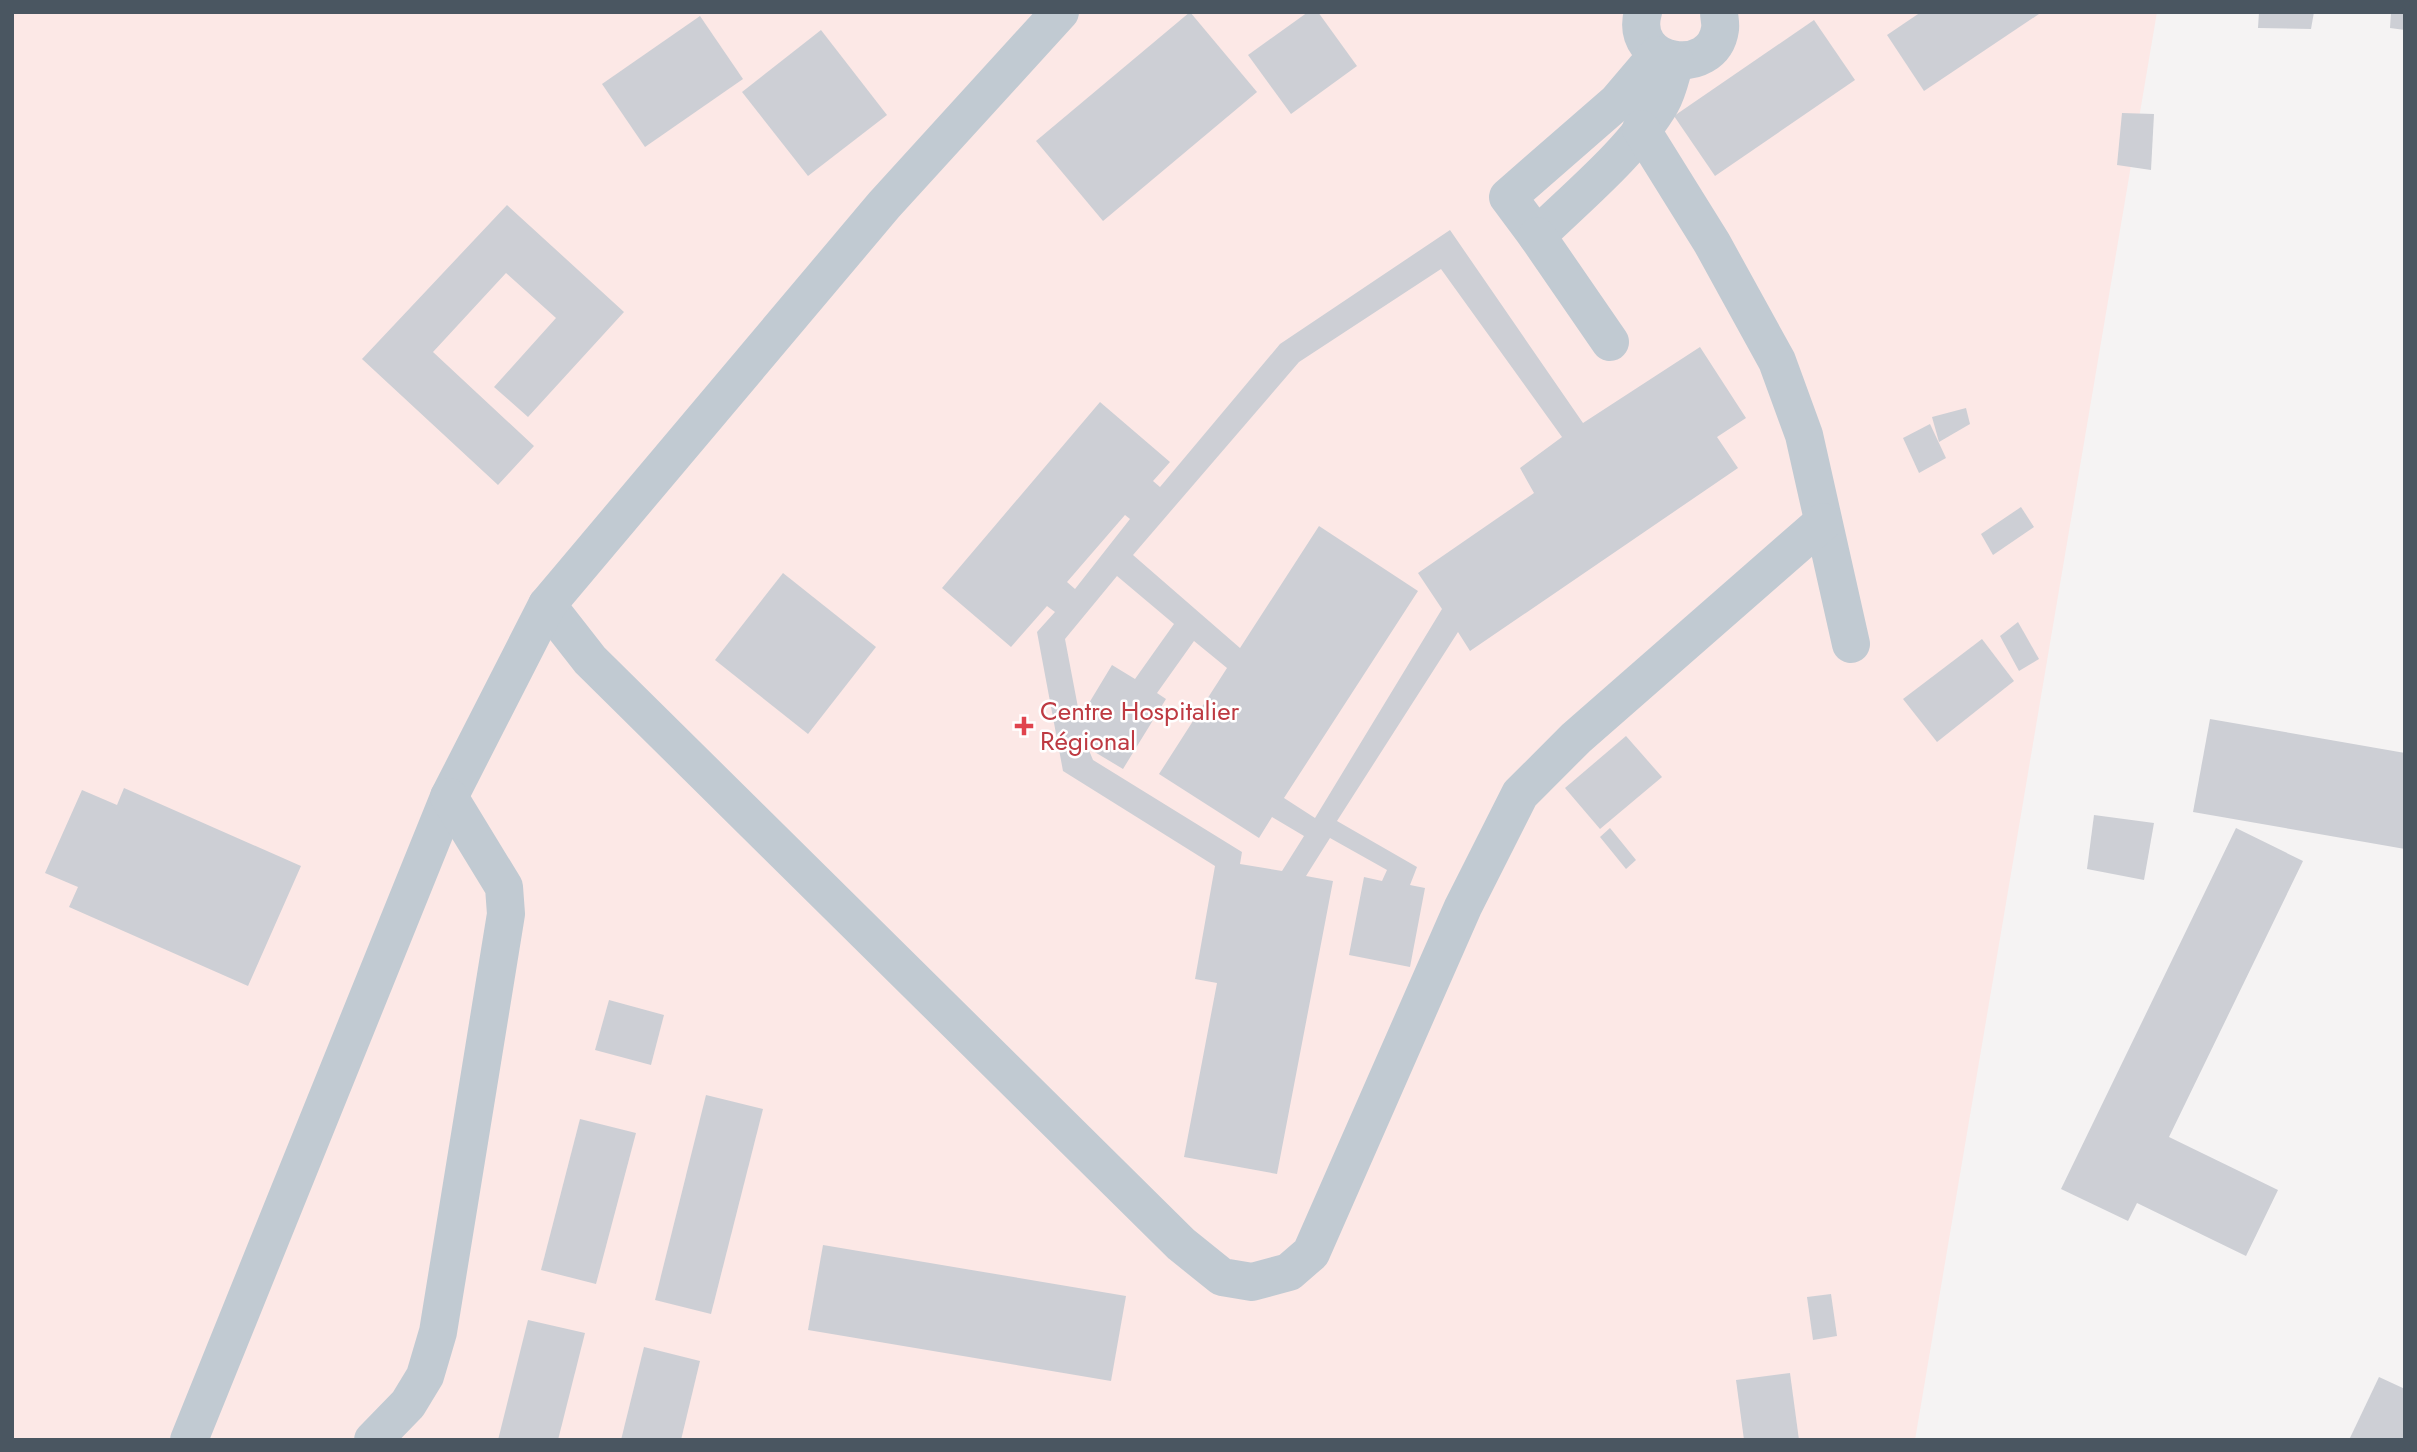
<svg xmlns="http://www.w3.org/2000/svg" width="2417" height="1452" font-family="Jost,sans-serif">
  <rect width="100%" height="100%" fill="#f5f3f3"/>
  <!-- medical -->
  <path fill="#fce8e6" d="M12,12H2157L1915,1440H12Z"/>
  <!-- building -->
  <g fill="#cdcfd5" fill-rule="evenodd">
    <path d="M1190,12L1257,92L1103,221L1036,141Z"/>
    <path d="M1308,12H1318L1357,66L1291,114L1248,55Z"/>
    <path d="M1921,12H2042L1924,91L1887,35Z"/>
    <path d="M2259,12H2314L2311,29L2258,28Z"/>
    <path d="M2391,12H2405V30L2390,28Z"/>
    <path d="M700,16L743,79L645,147L602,84Z"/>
    <path d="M1814,20L1855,80L1715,176L1674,116Z"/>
    <path d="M821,30L887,115L808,176L742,92Z"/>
    <path d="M2122,113L2154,114L2151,170L2117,165Z"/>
    <path d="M507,205L624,312L528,417L494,387L556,318L506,273L433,352L534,446L498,485L362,359Z"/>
    <path d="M1450,230L1583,423L1700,347L1746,418L1717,437L1738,468L1470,651L1458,632L1337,821L1417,867L1410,885L1425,888L1410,967L1349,955L1364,877L1382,881L1387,870L1330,838L1306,876L1333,881L1277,1174L1184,1157L1217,983L1195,979L1215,866L1063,771L1037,632L1055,612L1047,606L1011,647L942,588L1100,402L1170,462L1153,481L1160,487L1280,344ZM1441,269L1562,437L1520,468L1534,493L1418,573L1442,609L1315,818L1284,798L1418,591L1319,526L1240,648L1133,555L1299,362ZM1125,515L1130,519L1075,589L1067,582ZM1117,576L1174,624L1135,679L1112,665L1080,718L1065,639ZM1194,641L1227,668L1159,774L1259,838L1272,817L1304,836L1282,871L1240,864L1242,852L1093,760L1088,748L1123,769L1166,699L1157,693Z"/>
    <path d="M1966,408L1970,424L1939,442L1932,417Z"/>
    <path d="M1930,424L1946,458L1919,473L1903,438Z"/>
    <path d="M2021,507L2034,527L1993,555L1981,534Z"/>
    <path d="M783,573L876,647L808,734L715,660Z"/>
    <path d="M2018,622L2039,659L2019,671L2000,636Z"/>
    <path d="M1982,639L2014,681L1937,742L1903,699Z"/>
    <path d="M2210,719L2405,753V849L2193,812Z"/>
    <path d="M1626,736L1662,777L1600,829L1565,788Z"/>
    <path d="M124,788L301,866L248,986L69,907L78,887L45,873L82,790L117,805Z"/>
    <path d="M2094,815L2154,823L2144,880L2087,869Z"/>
    <path d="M1610,828L1636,860L1626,869L1600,837Z"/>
    <path d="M2236,828L2303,861L2169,1137L2278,1190L2246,1256L2137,1203L2128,1221L2061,1189Z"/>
    <path d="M609,1000L664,1015L651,1065L595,1050Z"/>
    <path d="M706,1095L763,1109L711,1314L655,1300Z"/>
    <path d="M580,1119L636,1133L596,1284L541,1270Z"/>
    <path d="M823,1245L1126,1296L1111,1381L808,1330Z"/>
    <path d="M1831,1294L1837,1336L1813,1340L1807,1297Z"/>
    <path d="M528,1320L585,1333L558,1440H498Z"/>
    <path d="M644,1347L700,1361L681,1440H621Z"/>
    <path d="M1790,1373L1799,1440H1744L1736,1380Z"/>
    <path d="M2379,1377L2405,1389V1440H2349Z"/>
  </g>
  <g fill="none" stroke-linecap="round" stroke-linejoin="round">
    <!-- minor -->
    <g stroke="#c1cad2" stroke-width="38">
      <path d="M1643,12C1628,66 1713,79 1720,29C1721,24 1719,17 1719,12"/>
      <path d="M1657,55L1617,102L1508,197L1537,236C1577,197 1633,151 1661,103C1668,91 1671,75 1675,62"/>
      <path d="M1641,129L1712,243L1777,361L1804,435L1851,644"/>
      <path d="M1537,236L1610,342"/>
      <path d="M547,605L590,660L1181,1244L1222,1277L1252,1282L1289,1272L1311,1253L1463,907L1520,794L1576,738L1823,522"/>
      <path d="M189,1440L449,797L547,605L884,205L1060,12"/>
      <path d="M373,1440L408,1404L425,1376L438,1332L506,914L504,887L449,797"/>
    </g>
  </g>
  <!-- markers -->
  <path fill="#e0444e" stroke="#fff" stroke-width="2.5" d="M1020.5 715.5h7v7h7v7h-7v7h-7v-7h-7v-7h7z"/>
  <g text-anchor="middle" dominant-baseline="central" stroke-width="5" stroke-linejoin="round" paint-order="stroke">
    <!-- health labels -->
    <g font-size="26" fill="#be3a42" stroke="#fff" text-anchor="start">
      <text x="1040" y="711">Centre Hospitalier<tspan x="1040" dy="30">Régional</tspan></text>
    </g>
  </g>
  <!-- border -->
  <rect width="2417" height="1452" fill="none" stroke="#4a5661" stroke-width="28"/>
</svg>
